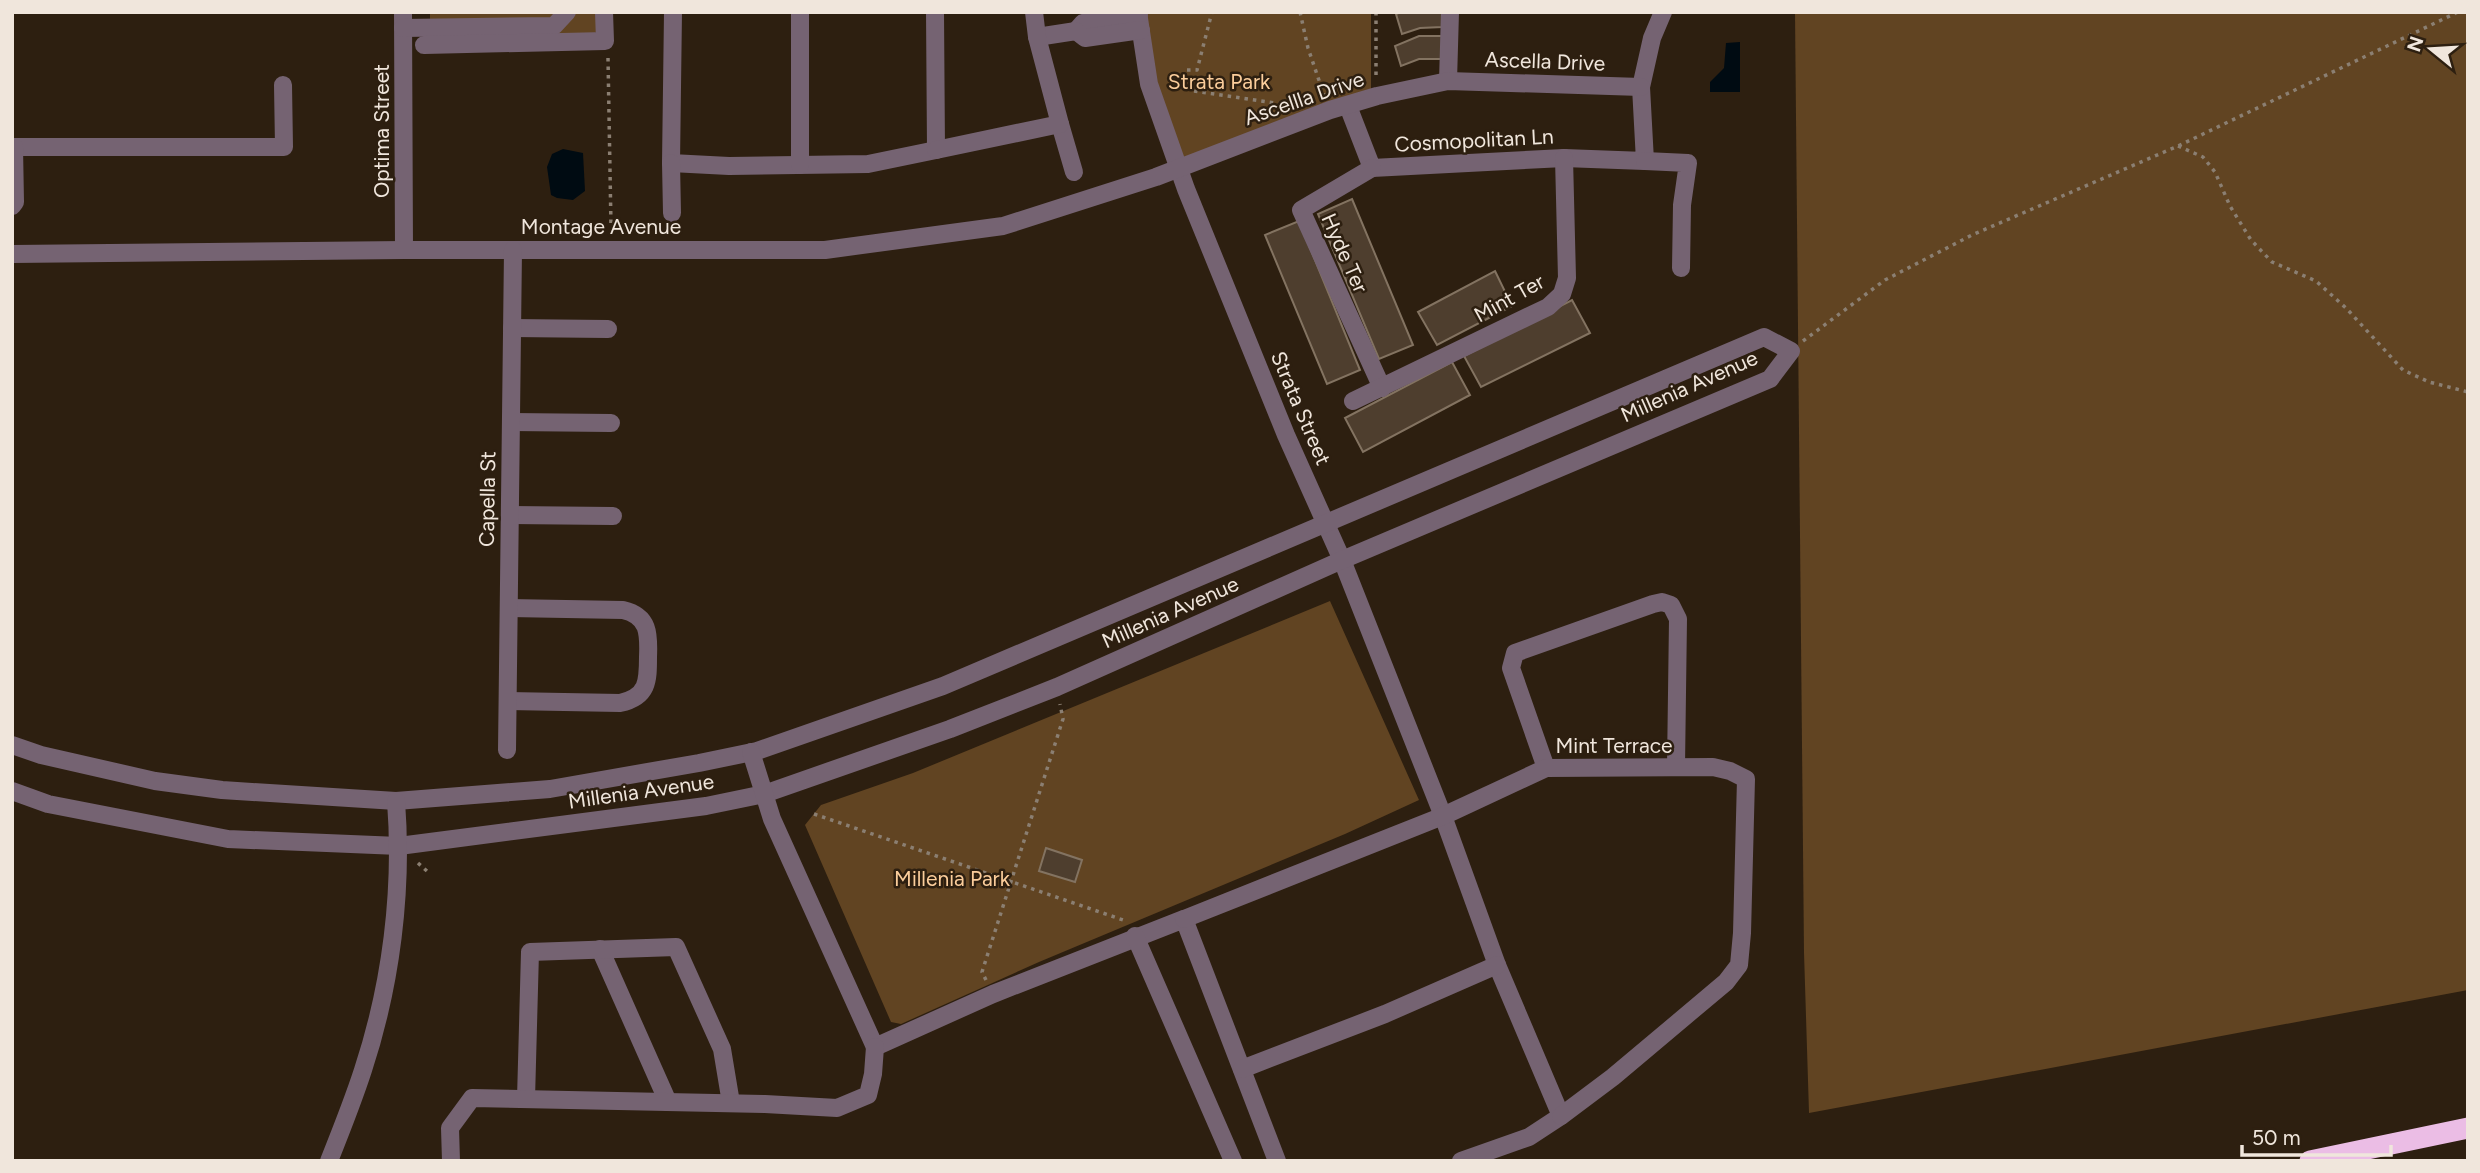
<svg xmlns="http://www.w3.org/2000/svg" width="2480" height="1173" font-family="Figtree,sans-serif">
  <rect width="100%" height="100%" fill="#2d1f10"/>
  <!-- green -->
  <g fill="#614422">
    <path d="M430,12H598V30L590,38L430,41Z"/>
    <path d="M1136,12H1371V98L1179,167Z"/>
    <path d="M1795,12H2468V990L1809,1113L1804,953Z"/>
    <path d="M1330,601L1419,800L1345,834L1039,962L901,1024L891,1022L805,825L821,805L913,773Z"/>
  </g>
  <!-- water -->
  <g fill="#000b12">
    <path d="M1740,42V92H1710V82L1724,68L1726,43Z"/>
    <path d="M563,149L583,153L585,191L573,200L557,198L551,195L547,167L552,154Z"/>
  </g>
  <!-- building -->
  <g fill="#4e3e2e" stroke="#837361" stroke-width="2">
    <path d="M1401,12H1443L1442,27L1420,28L1402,34L1396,14Z"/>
    <path d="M1419,36H1442V59H1419L1401,66L1395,46Z"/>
    <path d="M1352,199L1413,345L1379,359L1318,214Z"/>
    <path d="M1299,221L1360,370L1327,384L1265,235Z"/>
    <path d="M1495,271L1512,306L1437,345L1418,312Z"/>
    <path d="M1572,300L1590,333L1481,387L1464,356Z"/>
    <path d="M1452,362L1470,395L1363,452L1345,418Z"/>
    <path d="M1046,848L1082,860L1075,882L1039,871Z"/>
  </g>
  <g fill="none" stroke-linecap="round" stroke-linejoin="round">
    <!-- path -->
    <g stroke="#8b7f72" stroke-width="3.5" stroke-dasharray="3.5 5" stroke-linecap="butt">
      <path d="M1300,12L1308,48L1324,95"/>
      <path d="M1376,12V77"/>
      <path d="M608,58L611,227"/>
      <path d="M1187,70H1197L1212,12"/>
      <path d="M1194,91L1282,104"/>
      <path d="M2178,146L2203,157L2215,172L2230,206L2251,240L2272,262L2316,281L2346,308L2403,370L2429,382L2468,392"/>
      <path d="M1803,341L1885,280L1972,235L2178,146L2458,12"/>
      <path d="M814,814L1126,921"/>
      <path d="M418,863L429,873"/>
      <path d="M986,980L982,972L1063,719L1060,704"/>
    </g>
    <!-- minor -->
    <g stroke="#756372" stroke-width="18">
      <path d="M403,12L404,250"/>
      <path d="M673,12L671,163L729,166L868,164L936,150L935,12"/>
      <path d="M800,12V165"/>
      <path d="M1138,12L1149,84L1186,189L1286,435L1342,560L1443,816L1497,965L1561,1116L1529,1137L1461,1161"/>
      <path d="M403,28L554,26L567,12"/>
      <path d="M1076,31L1083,23L1139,15"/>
      <path d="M1037,37L1076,31L1085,38L1141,30"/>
      <path d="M424,45L605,41L604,12"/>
      <path d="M1448,81L1450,12"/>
      <path d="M1348,106L1372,168L1564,158L1645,161L1641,87L1652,38L1663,12"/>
      <path d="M1060,124L1074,172"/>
      <path d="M12,147H284L283,85"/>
      <path d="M936,150L1060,124L1037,37L1034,12"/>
      <path d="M1645,161L1688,163L1682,205L1681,268"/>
      <path d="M671,163L672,213"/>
      <path d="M1372,168L1301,210L1382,388"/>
      <path d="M12,206L15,202L14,147"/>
      <path d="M12,254L404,250H825L1003,226L1156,177L1330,110L1377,96L1448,81L1641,87"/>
      <path d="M512,328L608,329"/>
      <path d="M1353,401L1548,307L1562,294L1567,278L1564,158"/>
      <path d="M511,422L611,423"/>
      <path d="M510,515L613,516"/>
      <path d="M508,701L620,703C648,697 648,681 648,657C649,634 649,616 623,610L509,608"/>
      <path d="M12,745L41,755L155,781L222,790L396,801L550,789L699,763L757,751L943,686L1764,337L1791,351L1770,379L1342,560L1057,687L950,729L764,794L706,806L399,846L228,839L48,804L12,791"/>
      <path d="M507,750L513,250"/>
      <path d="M751,752L772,819L875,1047L993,994L1184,919L1277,1161"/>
      <path d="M1546,768L1511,668L1515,653L1653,604L1662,602L1671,605L1678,619L1676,767"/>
      <path d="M1184,919L1443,816L1546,768L1713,767L1730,771L1746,779L1742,933L1739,965L1726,982L1613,1077L1561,1116"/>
      <path d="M1135,936L1233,1161"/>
      <path d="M600,949L668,1102"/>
      <path d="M1242,1069L1385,1014L1497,965"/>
      <path d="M526,1099L530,952L676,947L722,1049L731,1103"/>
      <path d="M329,1161C341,1131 353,1101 363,1070C391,985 403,891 396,801"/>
      <path d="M451,1161L450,1128L472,1098L765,1104L837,1108L868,1095L873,1074L875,1047"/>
    </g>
    <!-- highway -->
    <path stroke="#ebbde5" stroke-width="21" d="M2310,1161L2468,1128"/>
  </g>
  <g text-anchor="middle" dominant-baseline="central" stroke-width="5" stroke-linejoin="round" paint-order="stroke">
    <!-- street labels -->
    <g font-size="21" fill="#f0e6dc" stroke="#2d1f10">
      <text transform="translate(1545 61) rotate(2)">Ascella Drive</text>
      <text transform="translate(1304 98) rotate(-19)">Ascellla Drive</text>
      <text transform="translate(381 131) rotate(-90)">Optima Street</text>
      <text transform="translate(1474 140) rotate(-3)">Cosmopolitan Ln</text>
      <text x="601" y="226">Montage Avenue</text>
      <text transform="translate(1345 253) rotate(66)">Hyde Ter</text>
      <text transform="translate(1509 298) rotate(-29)">Mint Ter</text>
      <text transform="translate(1689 386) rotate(-24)">Millenia Avenue</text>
      <text transform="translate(1301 408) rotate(67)">Strata Street</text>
      <text transform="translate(487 499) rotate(-89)">Capella St</text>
      <text transform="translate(1170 612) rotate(-24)">Millenia Avenue</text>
      <text x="1614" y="745">Mint Terrace</text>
      <text transform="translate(641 791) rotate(-8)">Millenia Avenue</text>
    </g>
    <!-- park labels -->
    <g font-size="21" fill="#fbcd9b" stroke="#2d1f10">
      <text x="1219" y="81">Strata Park</text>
      <text x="952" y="878">Millenia Park</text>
    </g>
  </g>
  <!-- border -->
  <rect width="2480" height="1173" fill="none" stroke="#f0e6dc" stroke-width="28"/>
  <!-- north arrow -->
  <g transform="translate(2431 49) rotate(288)" stroke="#2d1f10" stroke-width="5" paint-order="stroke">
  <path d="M0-5L12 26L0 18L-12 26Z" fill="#f0e6dc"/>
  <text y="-10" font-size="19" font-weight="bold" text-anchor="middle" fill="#f0e6dc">N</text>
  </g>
  <!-- scale -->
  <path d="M2242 1145v10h149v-10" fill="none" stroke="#f0e6dc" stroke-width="3.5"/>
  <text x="2252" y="1145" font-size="21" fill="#f0e6dc" stroke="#2d1f10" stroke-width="5" paint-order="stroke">50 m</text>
</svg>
